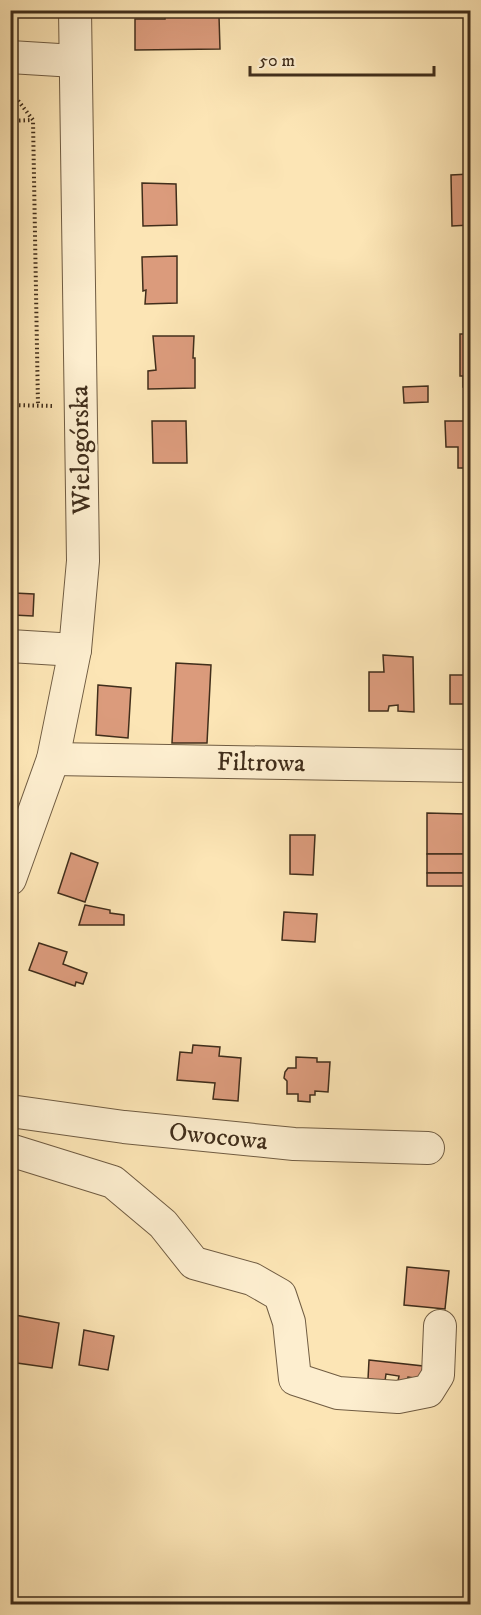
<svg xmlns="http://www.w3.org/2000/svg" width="481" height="1615" font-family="'IM FELL DW Pica',serif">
  <rect width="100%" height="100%" fill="#fce5b5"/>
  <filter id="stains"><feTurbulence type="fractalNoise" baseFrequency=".00333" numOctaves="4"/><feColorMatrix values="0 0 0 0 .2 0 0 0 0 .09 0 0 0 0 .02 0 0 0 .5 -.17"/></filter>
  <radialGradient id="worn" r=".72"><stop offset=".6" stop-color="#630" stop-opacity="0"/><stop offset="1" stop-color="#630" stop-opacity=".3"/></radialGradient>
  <!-- building -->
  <g fill="#db9b7c" stroke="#412e1b" stroke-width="1.5">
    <path d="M165,10H206V16H219L220,49L135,50V19H165Z"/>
    <path d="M470,174V225L452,226L451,175Z"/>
    <path d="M142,183L176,184L177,225L143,226Z"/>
    <path d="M177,256V303L145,304L146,290L143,291L142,257Z"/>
    <rect x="460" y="334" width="10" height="42"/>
    <path d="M153,336H194L193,358H195V388L148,389V371L156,370Z"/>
    <rect x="463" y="376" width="7" height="11"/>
    <path d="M428,386V402L404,403L403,387Z"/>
    <path d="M152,421H186L187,463H153Z"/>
    <path d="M445,421H470V468H458V447H446Z"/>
    <path d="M14,593L34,594L33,616L13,615Z"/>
    <path d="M383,655L413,657L414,712L398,711V705L389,706L388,711H369V672H384Z"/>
    <path d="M176,663L211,665L207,743H172Z"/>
    <rect x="450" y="675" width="20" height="29"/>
    <path d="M98,685L131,688L128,738L96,735Z"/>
    <path d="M427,813L466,814L465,854H427Z"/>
    <path d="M290,835H315L313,875L290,874Z"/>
    <path d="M71,853L98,863L85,902L58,893Z"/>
    <path d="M427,854H465L464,873H427Z"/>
    <rect x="427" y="873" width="37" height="13"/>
    <path d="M85,905L110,910V913L124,915V925H79Z"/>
    <path d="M284,912L317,914L315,942L282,940Z"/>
    <path d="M39,943L67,952L63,964L87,973L83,984L76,982L75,986L29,970Z"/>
    <path d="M193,1045L220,1047L219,1056L241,1058L238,1101L213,1099L215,1083L177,1080L180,1052L192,1053Z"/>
    <path d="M296,1057L317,1058V1062H330L328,1092L315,1091V1095H310V1102L298,1101V1094H287V1081L284,1078L285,1072L288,1068H296Z"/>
    <path d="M407,1267L449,1271L445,1309L404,1305Z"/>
    <path d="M15,1315L59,1323L52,1368L10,1362Z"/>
    <path d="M84,1330L114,1336L108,1370L79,1365Z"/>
    <path d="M369,1360L423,1366L421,1379L408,1377L407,1382L398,1381L399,1376L386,1374L385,1381L368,1379Z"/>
  </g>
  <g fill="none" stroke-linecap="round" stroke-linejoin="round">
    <!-- minor casing -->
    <g stroke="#705c42" stroke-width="34">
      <g id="minor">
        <path d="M10,57L75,61"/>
        <path d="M10,646L75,650"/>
        <path id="s1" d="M53,759L470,766"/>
        <path d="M10,879L53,759L75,650L83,561L75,10"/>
        <path id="s2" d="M10,1111L124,1127L294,1144L428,1148"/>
        <path d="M10,1150L113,1182L163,1224L194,1263L252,1279L280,1295L289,1322L295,1379L338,1393L398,1397L428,1391L438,1375L440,1326"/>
      </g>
    </g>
    <!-- path -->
    <g stroke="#412e1b" stroke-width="4" stroke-dasharray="1.5 3" stroke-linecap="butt">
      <path d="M10,90L33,120L38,406"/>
      <path d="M10,121L32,120"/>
      <path d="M10,405L53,406"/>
    </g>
    <!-- minor -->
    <use href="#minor" stroke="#fdeecf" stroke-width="32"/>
  </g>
  <g text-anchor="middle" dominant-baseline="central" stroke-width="4.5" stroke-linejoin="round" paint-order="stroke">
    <!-- street labels -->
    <g font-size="26" fill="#412e1b" stroke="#fdeecf">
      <text transform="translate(81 450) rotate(-91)">Wielogórska</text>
      <text stroke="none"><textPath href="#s1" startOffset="208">Filtrowa</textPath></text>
      <text stroke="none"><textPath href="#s2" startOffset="210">Owocowa</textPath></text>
    </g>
  </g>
  <!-- margin -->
  <rect width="481" height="1615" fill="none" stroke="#fce5b5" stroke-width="36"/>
  <rect x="12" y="12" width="457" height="1591" fill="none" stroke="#412e1b" stroke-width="3"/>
  <rect x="18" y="18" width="445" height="1579" fill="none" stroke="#412e1b" stroke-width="1.5"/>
  <!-- scale -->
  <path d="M250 66v9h184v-9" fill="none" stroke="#412e1b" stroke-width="3"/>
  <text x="259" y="66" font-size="18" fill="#412e1b" stroke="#fdeecf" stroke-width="4.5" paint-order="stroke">50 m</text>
  <rect width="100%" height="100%" filter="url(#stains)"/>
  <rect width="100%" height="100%" fill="url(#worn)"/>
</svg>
